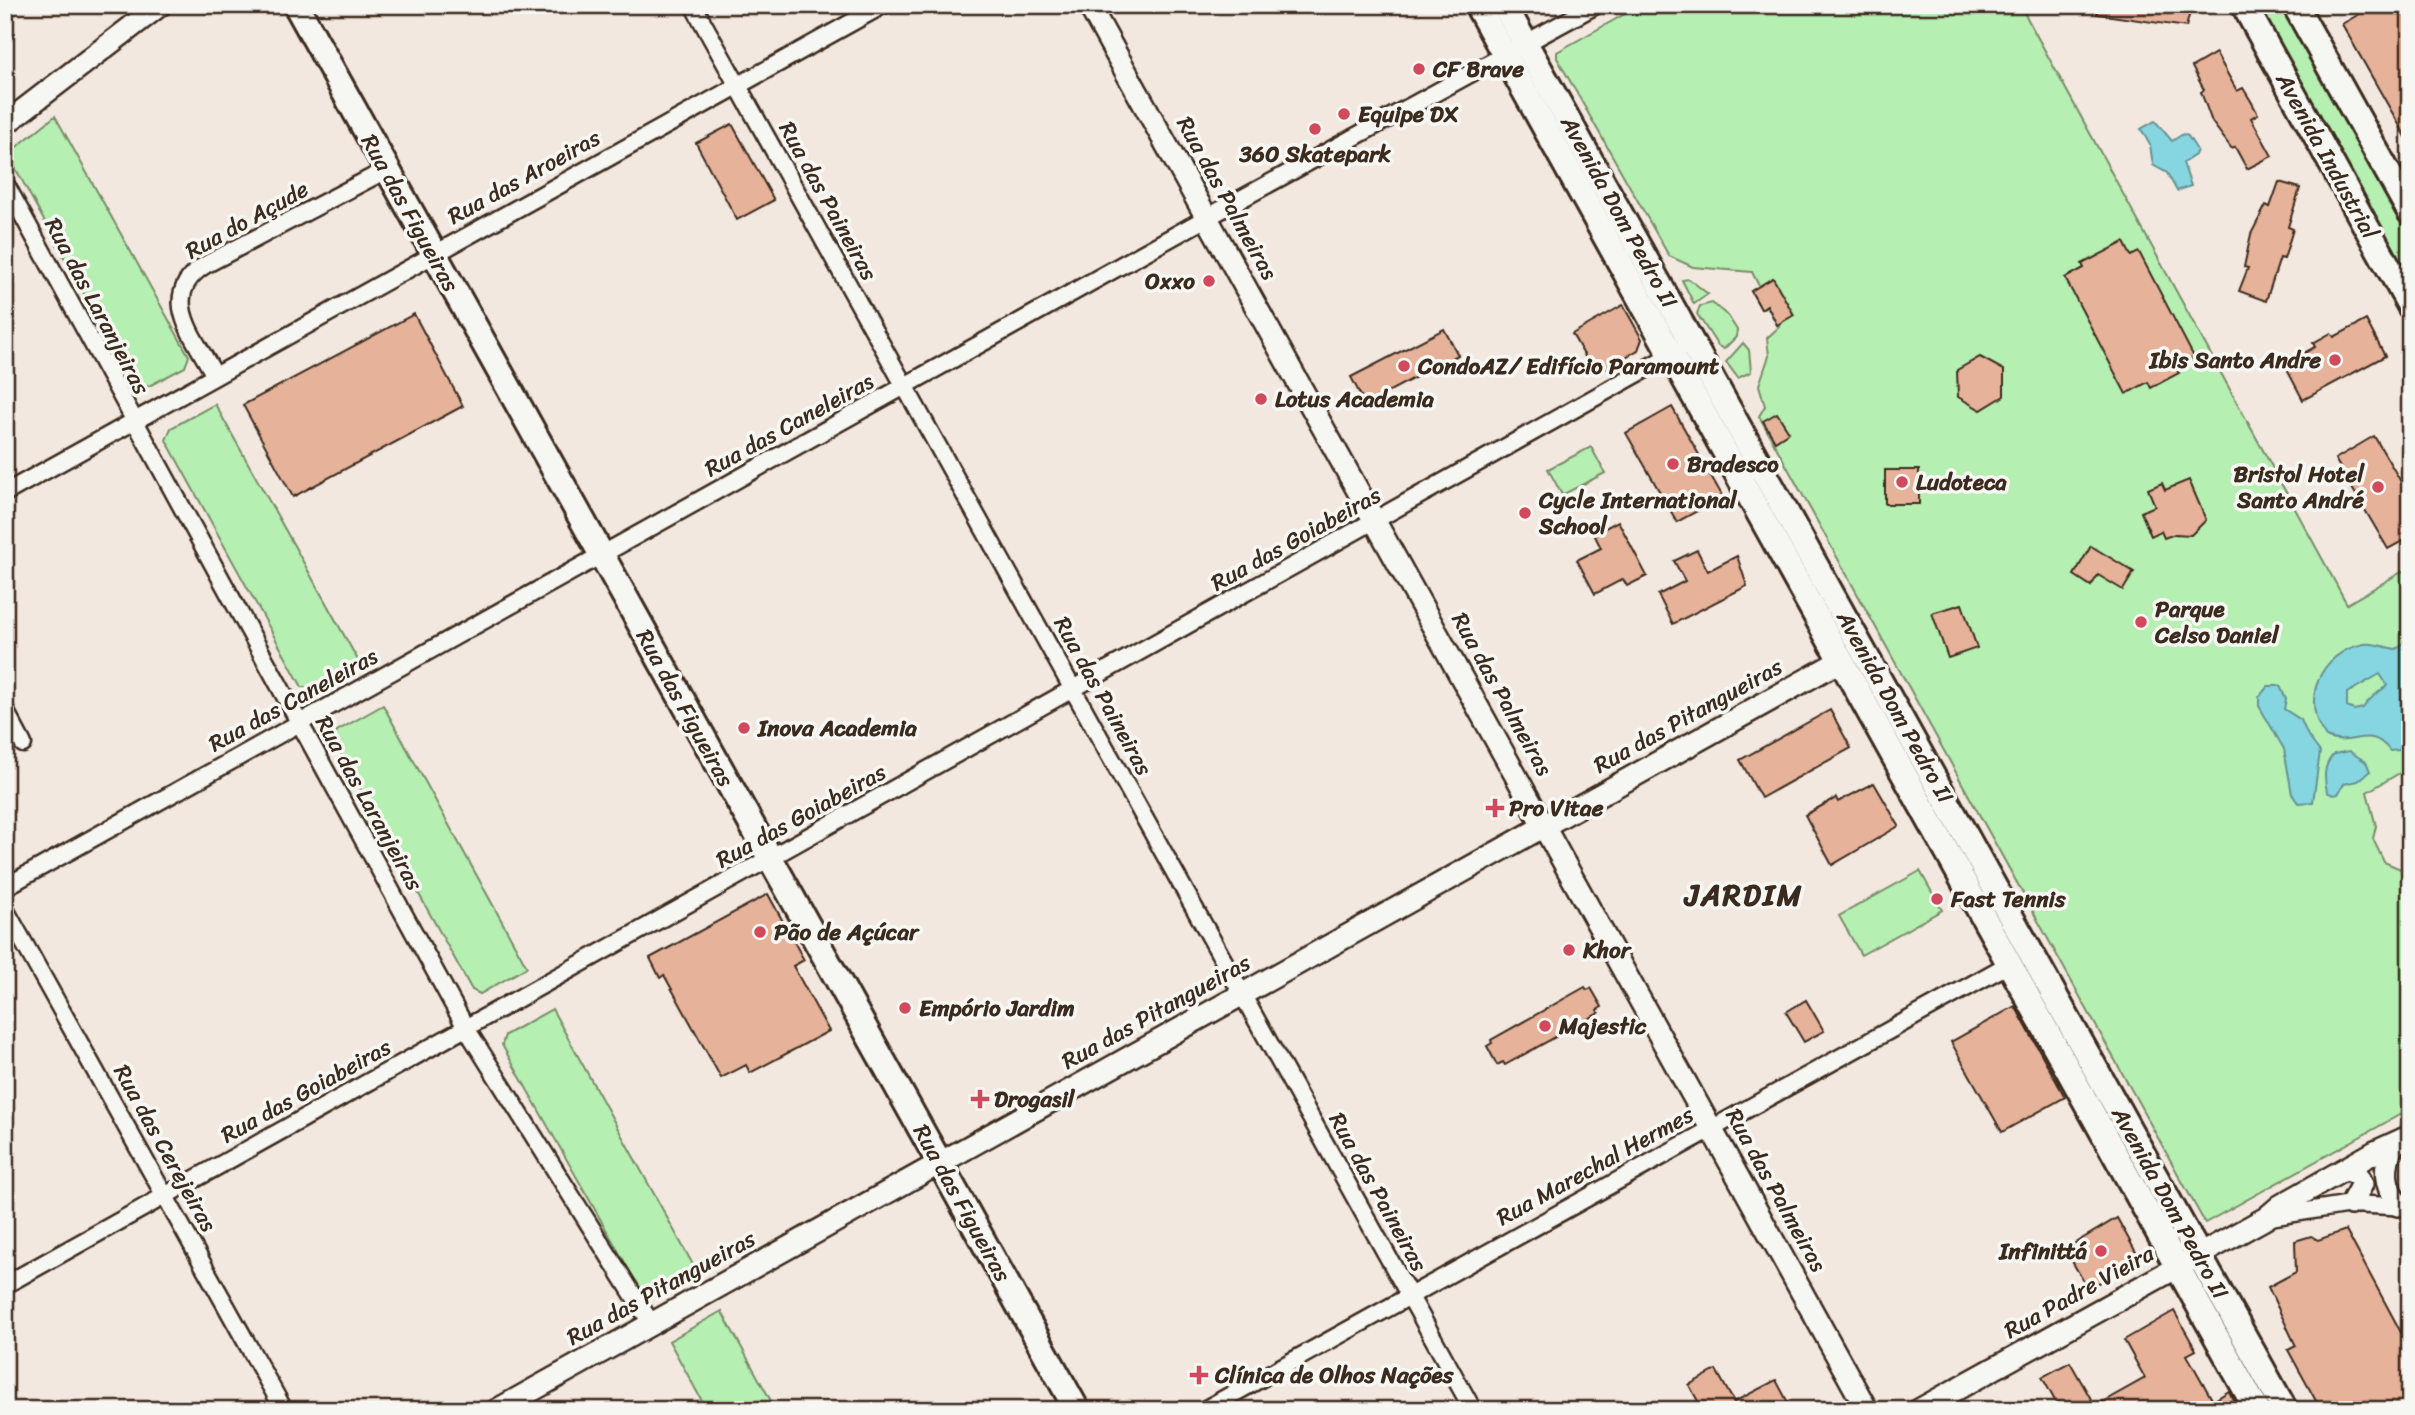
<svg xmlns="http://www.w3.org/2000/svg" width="2415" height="1415" font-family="Sriracha,sans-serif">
  <rect width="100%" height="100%" fill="#f3e8e0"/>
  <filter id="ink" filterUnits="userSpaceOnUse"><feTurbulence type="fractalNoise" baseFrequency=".0143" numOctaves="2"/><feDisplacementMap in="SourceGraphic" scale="14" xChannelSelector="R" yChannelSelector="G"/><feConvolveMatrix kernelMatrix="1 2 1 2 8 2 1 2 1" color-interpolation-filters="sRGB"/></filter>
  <g filter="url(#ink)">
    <!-- green -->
    <g fill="#b6efb2" stroke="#788c68" stroke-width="2">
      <path d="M1641,5H2020L2347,604L2410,567V767L2367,792L2376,826L2373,839L2384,862L2410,873V1109L2205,1223L1759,416L1765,406L1759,385L1769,356L1767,338L1779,327L1767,306L1761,309L1751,291L1759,286L1752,272L1693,267L1669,256L1557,58V52Z"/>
      <path d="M2254,5H2283L2410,233V288Z"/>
      <path d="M55,116L189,356L185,367L149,386H138L111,343L12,162L14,149Z"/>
      <path d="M1689,279L1708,294L1694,304L1682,280Z"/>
      <path d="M1712,303L1728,316L1737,330L1736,337L1724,349L1718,346L1697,314L1700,306Z"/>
      <path d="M1743,343L1749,350L1751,372L1738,378L1726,362Z"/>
      <path d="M215,404L359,662L315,688L302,687L166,440L171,428Z"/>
      <path d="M1591,447L1605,473L1562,495L1548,469Z"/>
      <path d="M383,705L527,967L480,994L472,990L333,739L337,731Z"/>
      <path d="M1920,871L1942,910L1861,955L1839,916Z"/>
      <path d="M552,1009L696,1270L650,1296L642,1293L502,1045L505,1035Z"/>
      <path d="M722,1311V1312L776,1410H707L669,1341Z"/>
    </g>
    <!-- water -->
    <g fill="#85d6e0" stroke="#679192" stroke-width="2" fill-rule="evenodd">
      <path d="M2155,121L2172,141L2183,134L2188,136L2197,150L2195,155L2183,163L2191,186L2177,191L2167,173L2153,165L2150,145L2141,129Z"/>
      <path d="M2410,638V722L2405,730V742L2399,750L2390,751C2369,723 2352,749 2326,737C2299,701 2320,652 2364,644C2375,642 2385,648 2396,649ZM2380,674L2387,685C2378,694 2370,697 2363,708L2354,710L2347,707V693Z"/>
      <path d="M2268,686H2280L2286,699L2284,709L2301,720L2308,736L2320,752L2313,802L2298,803L2292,794L2284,749L2259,706V697Z"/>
      <path d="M2349,751L2366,762L2370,771L2358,781L2344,784L2338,794L2333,795L2327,792C2324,778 2323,765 2334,754Z"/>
    </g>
    <!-- building -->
    <g fill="#e6b299" stroke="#3b2a1e" stroke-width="2">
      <path d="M2097,5H2192L2186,27L2097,14Z"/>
      <path d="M2375,5H2410V144L2342,24Z"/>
      <path d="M2216,53L2237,91L2243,88L2251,101L2258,114L2251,118L2272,156L2247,169L2235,147L2232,149L2212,122L2201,92L2204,90L2192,67Z"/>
      <path d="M732,124L774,200L737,220L696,143Z"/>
      <path d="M2279,182L2300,188L2288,227L2293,229L2284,259L2280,258L2266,301L2239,291L2248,268L2244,267L2251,234L2266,205L2270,207Z"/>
      <path d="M2124,242L2131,256L2139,252L2194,357L2175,367L2179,373L2151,388L2148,382L2126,394L2065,278L2084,268L2082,264Z"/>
      <path d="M1773,278L1794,315L1777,325L1767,305L1761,309L1751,291Z"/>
      <path d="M1623,305L1642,339L1638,350L1595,374L1572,334Z"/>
      <path d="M414,314L463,406L293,497L243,405Z"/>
      <path d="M2366,320L2385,356L2303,400L2284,364L2315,347L2313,343L2331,333L2334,337Z"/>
      <path d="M1444,329L1458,355L1365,404L1351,377Z"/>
      <path d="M1980,357L2004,370V396L1981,410L1958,397L1957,370Z"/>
      <path d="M1672,407L1723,497L1677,522L1626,433Z"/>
      <path d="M1777,413L1789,432L1775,441L1763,421Z"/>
      <path d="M2374,436L2410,497V537L2388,549L2335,459Z"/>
      <rect x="1885" y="470" width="34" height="34"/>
      <path d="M2189,480L2206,520L2191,535L2175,534L2164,538L2161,531L2151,536L2141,512L2155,506L2148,489L2162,483L2165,490Z"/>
      <path d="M1618,521L1647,576L1627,586L1623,579L1595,594L1577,560L1601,548L1594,534Z"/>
      <path d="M2091,546L2134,572L2123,590L2098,575L2091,586L2074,575Z"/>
      <path d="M1697,550L1708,571L1737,556L1747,586L1673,624L1658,595L1685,581L1674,561Z"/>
      <path d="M1962,604L1977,648L1948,658L1932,613Z"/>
      <path d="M1830,710L1851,748L1761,798L1740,760Z"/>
      <path d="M1874,783L1899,826L1832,865L1805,815L1836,798L1838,802Z"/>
      <path d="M768,894L804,960L793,966L829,1031L750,1073L746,1065L721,1078L664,975L660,978L650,958Z"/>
      <path d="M1585,987L1587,990L1591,988L1602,1007L1597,1010L1599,1013L1505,1065L1503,1062L1497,1065L1487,1046L1492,1043L1491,1040Z"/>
      <path d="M1806,1000L1824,1031L1804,1042L1786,1012Z"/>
      <path d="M2015,1006L2065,1097L2002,1132L1951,1042Z"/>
      <path d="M2117,1218L2137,1254L2134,1264L2088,1289L2065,1249Z"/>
      <path d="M2346,1230L2410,1349V1410H2321L2288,1350L2296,1346L2268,1287L2296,1272L2295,1241L2311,1236L2318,1240Z"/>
      <path d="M2174,1311L2196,1350L2187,1355L2213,1401L2229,1391L2238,1410H2060L2042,1377L2070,1362L2095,1406L2145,1378L2124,1340Z"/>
      <path d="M1716,1370L1734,1402L1776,1380L1792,1410H1703L1689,1385Z"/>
    </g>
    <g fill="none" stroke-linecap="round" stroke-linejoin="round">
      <!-- street casing -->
      <g stroke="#3b2a1e" stroke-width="21">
        <g id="street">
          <path d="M693,5L1473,1410"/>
          <path d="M5,183L466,1028L651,1323"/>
          <path d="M215,376C196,339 156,296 205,265L386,170"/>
          <path d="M5,493L883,5"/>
          <path d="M5,710L23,744"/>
          <path d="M5,887L1208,217L1596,5"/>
          <path d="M5,909L284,1410"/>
          <path d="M2270,1217L2351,1204L2410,1207"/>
          <path d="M5,1285L1678,351"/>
          <path d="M1204,1410L2009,964"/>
        </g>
      </g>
      <!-- secondary casing -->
      <g stroke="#3b2a1e" stroke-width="26">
        <g id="secondary">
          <path d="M1089,5L1867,1410"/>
          <path d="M5,124L160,5"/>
          <path d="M2393,1145C2383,1168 2384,1184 2398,1205"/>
          <path d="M2346,1169L2358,1175L2362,1184L2351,1204"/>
          <path d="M497,1410L1840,661"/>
          <path d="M1919,1410L2266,1218L2280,1206L2375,1152L2410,1136"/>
        </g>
      </g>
      <!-- primary casing -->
      <g stroke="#3b2a1e" stroke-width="30">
        <g id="primary">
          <path d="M296,5L1077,1410"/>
          <path d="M1477,5L2257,1410"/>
          <path d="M1504,5L2285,1410"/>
          <path d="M2244,5L2410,306"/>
          <path d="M2295,5L2410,212"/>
        </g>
      </g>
      <!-- street -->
      <use href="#street" stroke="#f6f6f2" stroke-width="16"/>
      <!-- secondary -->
      <use href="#secondary" stroke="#f6f6f2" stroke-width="21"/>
      <!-- primary -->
      <use href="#primary" stroke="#f6f6f2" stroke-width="24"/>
    </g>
  </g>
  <!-- markers -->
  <g fill="#d1495b" stroke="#f6f6f2" stroke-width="2.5">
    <circle cx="1419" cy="69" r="7"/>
    <circle cx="1344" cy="114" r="7"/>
    <circle cx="1315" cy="129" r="7"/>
    <circle cx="1209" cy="281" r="7"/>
    <circle cx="2335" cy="360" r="7"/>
    <circle cx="1404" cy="366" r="7"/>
    <circle cx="1261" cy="399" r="7"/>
    <circle cx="1673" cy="464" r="7"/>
    <circle cx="1902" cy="482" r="7"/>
    <circle cx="2378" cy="487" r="7"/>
    <circle cx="1525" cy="513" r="7"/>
    <circle cx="2141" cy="622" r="7"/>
    <circle cx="744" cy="728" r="7"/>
    <path d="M1491.5 797.5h7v7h7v7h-7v7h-7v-7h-7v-7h7z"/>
    <circle cx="1937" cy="899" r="7"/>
    <circle cx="760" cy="932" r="7"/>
    <circle cx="1569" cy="950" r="7"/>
    <circle cx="905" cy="1008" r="7"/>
    <circle cx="1545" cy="1026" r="7"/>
    <path d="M976.5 1088.5h7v7h7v7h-7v7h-7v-7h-7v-7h7z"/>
    <circle cx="2101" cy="1251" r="7"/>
    <path d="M1195.5 1364.5h7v7h7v7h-7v7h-7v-7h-7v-7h7z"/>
  </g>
  <g text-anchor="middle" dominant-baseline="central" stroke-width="7" stroke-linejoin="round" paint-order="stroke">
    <!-- poi labels -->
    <g font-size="23" font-weight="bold" fill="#3b2a1e" stroke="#f6f6f2" text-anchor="start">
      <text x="1433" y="69">CF Brave</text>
      <text x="1358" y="114">Equipe DX</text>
      <text x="1315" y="154" text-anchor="middle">360 Skatepark</text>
      <text x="1195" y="281" text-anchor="end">Oxxo</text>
      <text x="2321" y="360" text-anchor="end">Ibis Santo Andre</text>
      <text x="1418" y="366">CondoAZ/ Edifício Paramount</text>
      <text x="1275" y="399">Lotus Academia</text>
      <text x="1687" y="464">Bradesco</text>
      <text x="2364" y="474" text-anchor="end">Bristol Hotel<tspan x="2364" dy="26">Santo André</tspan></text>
      <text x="1916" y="482">Ludoteca</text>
      <text x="1539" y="500">Cycle International<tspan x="1539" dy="26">School</tspan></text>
      <text x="2155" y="609">Parque<tspan x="2155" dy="26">Celso Daniel</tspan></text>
      <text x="758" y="728">Inova Academia</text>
      <text x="1509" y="808">Pro Vitae</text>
      <text x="1951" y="899">Fast Tennis</text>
      <text x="774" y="932">Pão de Açúcar</text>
      <text x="1583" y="950">Khor</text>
      <text x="919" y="1008">Empório Jardim</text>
      <text x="1559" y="1026">Majestic</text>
      <text x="994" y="1099">Drogasil</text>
      <text x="2087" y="1251" text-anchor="end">Infinittá</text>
      <text x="1215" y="1375">Clínica de Olhos Nações</text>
    </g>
    <!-- street labels -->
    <g font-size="23" fill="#3b2a1e" stroke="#f6f6f2">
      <text transform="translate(2327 156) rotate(61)">Avenida Industrial</text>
      <text transform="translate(524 177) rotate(-29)">Rua das Aroeiras</text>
      <text transform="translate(1227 198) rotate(61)">Rua das Palmeiras</text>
      <text transform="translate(828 201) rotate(61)">Rua das Paineiras</text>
      <text transform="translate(1619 212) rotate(61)">Avenida Dom Pedro II</text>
      <text transform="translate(410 213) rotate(61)">Rua das Figueiras</text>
      <text transform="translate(247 220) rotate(-29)">Rua do Açude</text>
      <text transform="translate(97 306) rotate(62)">Rua das Laranjeiras</text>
      <text transform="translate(789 425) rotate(-29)">Rua das Caneleiras</text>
      <text transform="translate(1296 539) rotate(-29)">Rua das Goiabeiras</text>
      <text transform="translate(1502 694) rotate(61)">Rua das Palmeiras</text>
      <text transform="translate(1103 696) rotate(61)">Rua das Paineiras</text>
      <text transform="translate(293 700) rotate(-29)">Rua das Caneleiras</text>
      <text transform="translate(1895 707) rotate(61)">Avenida Dom Pedro II</text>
      <text transform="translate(685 708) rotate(61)">Rua das Figueiras</text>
      <text transform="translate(1688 716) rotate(-29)">Rua das Pitangueiras</text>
      <text transform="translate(369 803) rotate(61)">Rua das Laranjeiras</text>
      <text transform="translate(801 816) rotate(-29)">Rua das Goiabeiras</text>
      <text transform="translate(1156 1012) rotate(-29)">Rua das Pitangueiras</text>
      <text transform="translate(306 1091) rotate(-29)">Rua das Goiabeiras</text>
      <text transform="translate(165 1148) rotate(61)">Rua das Cerejeiras</text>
      <text transform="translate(1595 1166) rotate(-29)">Rua Marechal Hermes</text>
      <text transform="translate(1776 1190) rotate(61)">Rua das Palmeiras</text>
      <text transform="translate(1378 1192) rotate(61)">Rua das Paineiras</text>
      <text transform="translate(962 1203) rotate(61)">Rua das Figueiras</text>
      <text transform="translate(2170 1203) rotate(61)">Avenida Dom Pedro II</text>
      <text transform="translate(661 1288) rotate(-29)">Rua das Pitangueiras</text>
      <text transform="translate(2079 1292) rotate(-29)">Rua Padre Vieira</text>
    </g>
    <!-- district labels -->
    <g font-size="30" font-weight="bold" letter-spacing="2" fill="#3b2a1e" stroke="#f6f6f2">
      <text x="1744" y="895">JARDIM</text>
    </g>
  </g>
  <!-- margin -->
  <rect width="2415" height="1415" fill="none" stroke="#f6f6f2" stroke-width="28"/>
  <rect x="14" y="14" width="2387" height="1387" fill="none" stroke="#3b2a1e" stroke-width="2.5" filter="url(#ink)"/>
</svg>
